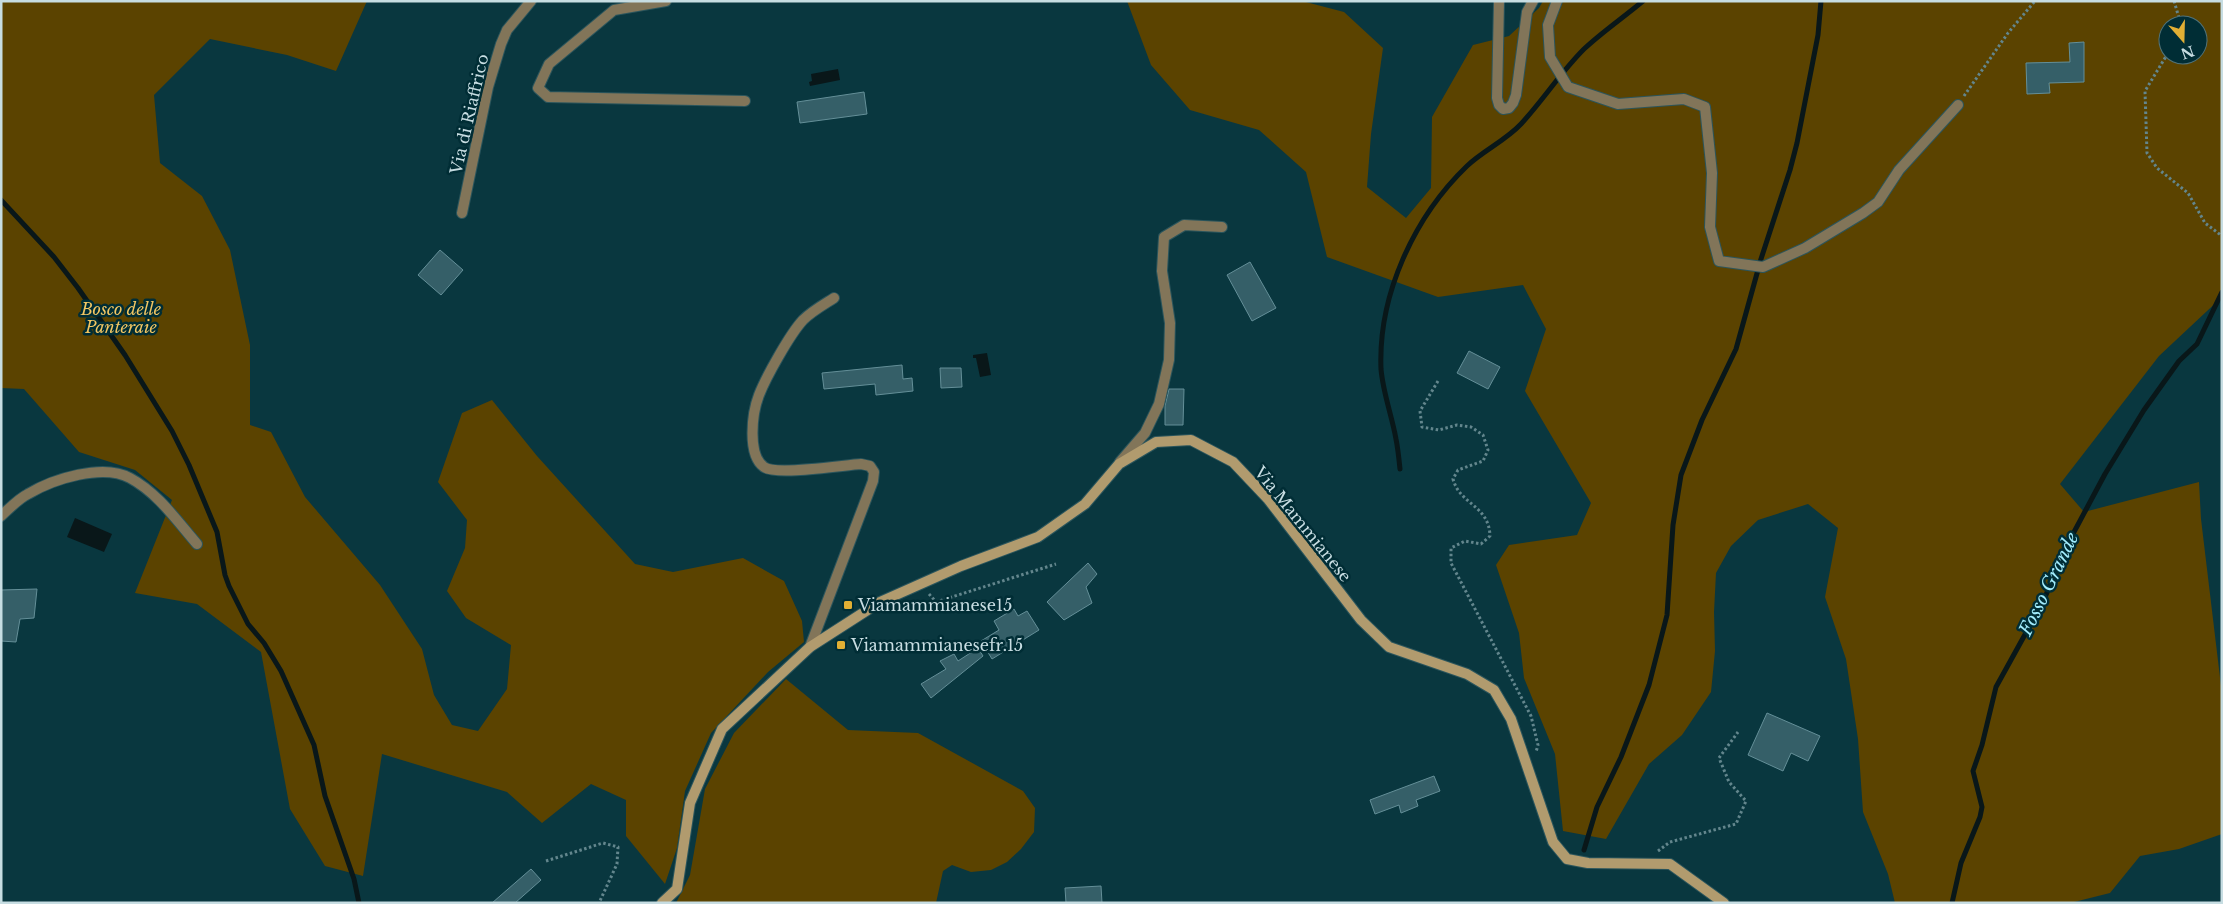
<svg xmlns="http://www.w3.org/2000/svg" width="2223" height="904" font-family="'Libre Baskerville',serif">
  <rect width="100%" height="100%" fill="#09373f"/>
  <!-- green -->
  <g fill="#5b4300" fill-rule="evenodd">
    <path d="M1,1H367L336,71L287,55L210,39L154,95L160,163L202,196L230,250L250,345V425L271,432L305,497L380,585L422,649L434,695L452,725L478,731L507,689L511,645L466,618L447,591L465,548L467,520L438,482L462,413L492,400L537,456L635,564L673,572L743,558L784,581L802,621L804,642L768,672L711,733L685,791L677,848L665,884L626,836V800L591,784L542,823L507,792L382,754L363,876L325,866L290,809L261,652L197,604L135,593L172,500L135,470L79,452L24,389L1,388Z"/>
    <path d="M1127,1H1302L1344,12L1383,48L1371,134L1367,187L1406,218L1431,188L1432,117L1473,45L1509,36L1539,8L1543,1H2222V297L2159,356L2060,484L2084,512L2199,482L2201,519L2222,694V834L2179,849L2140,856L2110,893L2070,903H1895L1888,874L1863,812L1858,739L1846,659L1825,597L1838,528L1808,504L1758,520L1731,546L1716,573L1714,612L1715,651L1711,692L1682,735L1649,764L1606,839L1563,831L1555,754L1524,678L1519,633L1496,565L1509,545L1577,535L1591,503L1525,391L1546,329L1523,285L1438,297L1327,257L1306,172L1259,130L1190,110L1151,65ZM2168,25H2198V55H2168Z"/>
    <path d="M786,679L848,730L918,733L1023,791L1035,808L1034,832L1021,849L1007,862L991,870L971,872L952,865L943,871L936,903H676L690,875L705,789L734,733Z"/>
  </g>
  <!-- water -->
  <g fill="#091719">
    <path d="M838,69L840,80L810,86L809,82L812,81L811,74Z"/>
    <path d="M987,353L991,375L980,377L976,358H973V355Z"/>
    <path d="M75,518L112,534L104,552L67,537Z"/>
  </g>
  <g fill="none" stroke-linecap="round" stroke-linejoin="round">
    <!-- stream -->
    <g stroke="#091719" stroke-width="5">
      <path d="M1,200L54,257L78,288L125,355L172,431L189,465L217,532L225,575L229,586L248,624L264,643L281,671L314,745L325,796L354,879L359,903"/>
      <path d="M1400,469C1399,459 1398,449 1396,439C1392,416 1383,393 1381,369C1378,295 1414,217 1467,166C1484,150 1505,141 1521,124C1543,100 1561,72 1584,49C1602,32 1624,17 1643,1"/>
      <path d="M1584,850L1597,807L1621,757L1649,685L1667,615L1673,525L1681,475L1702,420L1736,349L1761,259L1790,170L1797,143L1818,35L1821,1"/>
      <path d="M1952,903L1961,863L1980,817L1982,807L1973,771L1982,745L1996,687L2043,602L2066,547L2105,474L2144,410L2179,361L2197,344L2222,292"/>
    </g>
  </g>
  <!-- building -->
  <g fill="#355f68" stroke="#648f98">
    <path d="M2084,42V82L2049,83L2050,93L2027,94L2026,63L2070,62L2069,43Z"/>
    <path d="M864,92L867,114L800,123L797,102Z"/>
    <path d="M440,250L463,270L441,295L418,275Z"/>
    <path d="M1250,262L1276,308L1252,321L1227,275Z"/>
    <path d="M1469,351L1500,367L1488,389L1457,373Z"/>
    <path d="M902,365L903,379L912,378L913,391L876,395L875,384L824,389L822,373Z"/>
    <path d="M940,368H961L962,387L941,388Z"/>
    <path d="M1169,389H1184L1183,425H1165V406Z"/>
    <path d="M1088,563L1097,574L1086,587L1092,603L1064,620L1047,602Z"/>
    <path d="M37,589L34,618L20,619L16,642L1,641V590Z"/>
    <path d="M1014,609L1018,616L1027,611L1039,630L992,659L981,641L999,630L994,621Z"/>
    <path d="M978,648L983,656L931,698L921,684L946,669L940,661L954,654L958,661Z"/>
    <path d="M1767,713L1820,736L1808,761L1791,753L1783,771L1748,755Z"/>
    <path d="M1434,776L1440,791L1416,800L1418,806L1401,813L1399,805L1375,814L1370,800Z"/>
    <path d="M531,869L541,880L515,903H492Z"/>
    <path d="M1101,886L1102,903H1066L1065,888Z"/>
  </g>
  <g fill="none" stroke-linecap="round" stroke-linejoin="round">
    <!-- minor casing -->
    <g stroke="#2b555c" stroke-width="12">
      <g id="minor">
        <path d="M666,1L614,10L549,64L538,88L548,97L745,101"/>
        <path d="M1499,1L1497,98L1499,105L1503,109L1509,108L1513,103L1516,95L1527,12L1533,1"/>
        <path d="M1557,1L1548,25L1550,57L1568,87L1618,104L1684,99L1705,107L1712,173L1710,227L1719,261L1763,267L1805,248L1863,213L1878,202L1899,170L1958,105"/>
        <path d="M462,213L488,87L501,44L507,30L531,1"/>
        <path d="M1120,462L1145,433L1159,404L1169,360L1170,323L1162,271L1164,237L1184,225L1222,227"/>
        <path d="M1,516C10,508 18,499 28,494C53,479 103,463 130,478C158,493 177,521 197,544"/>
        <path d="M810,647L873,481L874,472L870,466L861,464C844,465 776,476 764,467C747,455 752,413 759,395C766,377 790,334 803,320C812,311 823,305 834,298"/>
      </g>
    </g>
    <!-- secondary casing -->
    <g stroke="#2b555c" stroke-width="12">
      <path id="secondary" d="M662,903L677,889L690,803L722,729L810,647L880,602L961,566L1038,537L1085,504L1119,464L1156,442L1191,440L1233,462L1268,499L1361,620L1389,647L1467,674L1494,690L1511,719L1553,842L1567,859L1588,863L1670,864L1724,903"/>
    </g>
    <!-- path -->
    <g stroke="#63868d" stroke-width="3" stroke-dasharray="2.5 2.5" stroke-linecap="butt">
      <path d="M2174,1L2180,21L2179,25"/>
      <path d="M2168,53L2145,91L2147,153L2157,168L2188,193L2205,223L2222,236"/>
      <path d="M1964,96L2008,33L2035,1"/>
      <path d="M1438,381L1420,411L1422,427L1439,430L1457,425L1471,427L1483,435L1488,450L1483,461L1458,470L1453,479C1460,505 1489,505 1490,536L1481,544L1465,541L1451,548V563L1531,716L1538,745L1536,752"/>
      <path d="M929,594L936,602L1056,564"/>
      <path d="M1658,851L1670,842L1736,824L1746,801L1729,782L1719,758L1738,732"/>
      <path d="M546,861L603,843L618,847L617,864L599,903"/>
    </g>
    <!-- minor -->
    <use href="#minor" stroke="#827559" stroke-width="10"/>
    <!-- secondary -->
    <use href="#secondary" stroke="#b19b6e" stroke-width="10"/>
  </g>
  <!-- markers -->
  <g fill="#e1af34" stroke="#002d35" stroke-width="2">
    <rect x="843" y="600" width="10" height="10" rx="2.5"/>
    <rect x="836" y="640" width="10" height="10" rx="2.5"/>
  </g>
  <g text-anchor="middle" dominant-baseline="central" stroke-width="5" stroke-linejoin="round" paint-order="stroke">
    <!-- street labels -->
    <g font-size="16" fill="#c7dde2" stroke="#002d35">
      <text transform="translate(469 114) rotate(-77)">Via di Riaffrico</text>
      <text transform="translate(1303 524) rotate(51)">Via Mammianese</text>
    </g>
    <!-- park labels -->
    <g font-size="16" font-style="italic" fill="#f3c763" stroke="#002d35">
      <text x="121" y="309">Bosco delle<tspan x="121" dy="18">Panteraie</tspan></text>
    </g>
    <!-- poi labels -->
    <g font-size="16" fill="#c7dde2" stroke="#002d35" text-anchor="start">
      <text x="858" y="605">Viamammianese15</text>
      <text x="851" y="645">Viamammianesefr.15</text>
    </g>
    <!-- water labels -->
    <g font-size="18" font-style="italic" fill="#a1ecfc" stroke="#002d35">
      <text transform="translate(2049 584) rotate(-64)">Fosso Grande</text>
    </g>
  </g>
  <!-- border -->
  <rect width="2223" height="904" fill="none" stroke="#c7dde2" stroke-width="5"/>
  <!-- north arrow -->
  <g transform="translate(2183 40) rotate(160)"><circle r="24" fill="#002d35" stroke="#50737a"/>
  <path d="M0-4L9 19L0 12L-9 19Z" fill="#e1af34"/>
  <text y="-8" font-size="14" font-weight="bold" text-anchor="middle" fill="#c7dde2">N</text>
  </g>
</svg>
